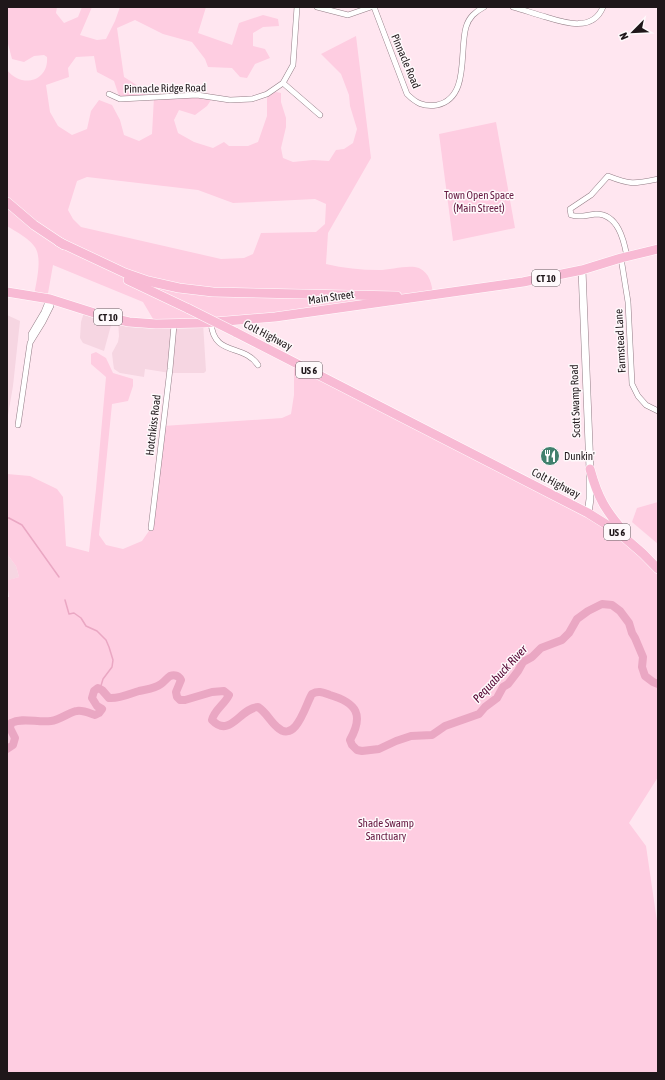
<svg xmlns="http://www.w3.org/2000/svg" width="665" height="1080" font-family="'Asap Condensed',sans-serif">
  <rect width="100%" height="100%" fill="#ffe6f0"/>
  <!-- built -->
  <g fill="#f6d6e2">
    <path d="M85,309L113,318L104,351L83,343L80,338L81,322Z"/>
    <path d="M7,315L20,321L13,386L7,421Z"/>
    <path d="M118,320L203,323L206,371L204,373H170L145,369L144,377L120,373L114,369L113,362L112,353L118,342L119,336Z"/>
    <path d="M7,554L16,566L19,577L9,580L7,582Z"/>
  </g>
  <!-- green -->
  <g fill="#fecde1" fill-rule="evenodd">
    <path d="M7,7H57L56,13L64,23L78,17L82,7H92L80,35L97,40L106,39L115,21L120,7H206L198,33L232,45L239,23L263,15L278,19L279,26L263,27L253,33V46L265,49L270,58L255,64L247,78L240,77L232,68L208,67L205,59L192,42L163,34L135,20L117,28L124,77L143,89L147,97L120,99L114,81L97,72L94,56L76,57L68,68L69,77L46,85L50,112L58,126L72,135L87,129L91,111L99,100L112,105L120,120L124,135L139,141L152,134L154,97H213L207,106L195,115L179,110L174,120L178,133L194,142L213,148L224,142L229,146H248L258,142L267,116V94L276,92L281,93V102L286,118V127L281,148L283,158L293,162L313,160L329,161L336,150L344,149L353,143L357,129L350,106L349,95L341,74L321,54L356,36L371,158L328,233L326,264C343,268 361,270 379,270C390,270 409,264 419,268C430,273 432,285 433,295L369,304L156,324L143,302L53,265L47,299L34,296C36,283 42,261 36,249C32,240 15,231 7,226V70C22,89 49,81 47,57L44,55L34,56L24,62L12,59L7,40ZM87,177L198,190L233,203L315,199L326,204L325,224L316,232L261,233L253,254L244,258L221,259L81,227L73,219L68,210L77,181Z"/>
    <path d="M496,122L515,228L453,241L439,134Z"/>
    <path d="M96,352L106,358L113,373L133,379V386L128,401L112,404L99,535L106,545L123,549L142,541L151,528L163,426L282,418L291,414L294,395V362L588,513L658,569V777L629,823L646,846L658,928V1073H7V597H9L7,582L8,580L19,577L16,566L7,554V474L30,476L57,489L63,497L66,546L89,552L96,489L106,377L91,364V354Z"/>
    <path d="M658,502V544L632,522L637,508Z"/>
  </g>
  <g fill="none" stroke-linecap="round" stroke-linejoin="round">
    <!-- stream -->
    <g stroke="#eaa7c3" stroke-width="1.5">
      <path d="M7,518H9L22,525L59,577"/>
      <path d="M65,600L69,614L74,613L81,618L86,626L97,631L106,640L109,647L113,660L112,667L103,679L100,689"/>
    </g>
    <!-- river -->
    <path stroke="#eaa7c3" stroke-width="8" d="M7,749L13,745L15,738L10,728L11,723C22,717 38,723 51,721C60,720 71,711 77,711C83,710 89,713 95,715L99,713L102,709L97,706L92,698L94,691L98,688L102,690L109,698C120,699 129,694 139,691C147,689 154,689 161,684C164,682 167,678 170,676C175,674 179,676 181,680L176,692L177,697L180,700H185L212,692L224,691L229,695C225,704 214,710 212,720C230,739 240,708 258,707C266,712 270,721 277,727C296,745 306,703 312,694C319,690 324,693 330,695C357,703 364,715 350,740L352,745L357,750L362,751L379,749L396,741L411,736L432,735L445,726L479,714L485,707L497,698L503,687L508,684L518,671L523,662L532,657L541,648L562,640L569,633L577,619L588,611L602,604L612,605L620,611L629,623L632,633L635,638L643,657L642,667L645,676L653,682L658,684"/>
    <!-- minor casing -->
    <g stroke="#937d86" stroke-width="6">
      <g id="minor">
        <path d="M317,7L348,15L371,7"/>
        <path d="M374,7L407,94C416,103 423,107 437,105C470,98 459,51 466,27C469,17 475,12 484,7"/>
        <path d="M513,7C524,10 535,14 546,17C565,23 593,32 603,7"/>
        <path d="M283,83L320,115"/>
        <path d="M109,94L120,99L197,95L230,100L252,99L267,94L283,83L293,65L297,7"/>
        <path d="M627,257C624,240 618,214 596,214C586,215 580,218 571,215L570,209L591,195L608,176C631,185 634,184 658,179"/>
        <path d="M621,258L628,302L632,384L638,396L646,405L658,411"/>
        <path d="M211,323C214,357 243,343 258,365"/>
        <path d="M31,340V334L44,312L48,302L50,299"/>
        <path d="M18,425L30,343L43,322L51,306L50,299"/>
        <path d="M151,528L170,369L174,325"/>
      </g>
    </g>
    <!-- secondary casing -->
    <g stroke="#937d86" stroke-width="8">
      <path id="secondary" d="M582,270L590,469V499L588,513"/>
    </g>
    <!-- trunk casing -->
    <g stroke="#fff" stroke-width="10">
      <g id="trunk">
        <path d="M7,202L34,225L64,245"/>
        <path d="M59,242L125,273L148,281L179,288L213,292L397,296"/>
        <path d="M128,280L189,309"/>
        <path d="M7,292L50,299L107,317L129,322L156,324L203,323L275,317L523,282L582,270L621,258L658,249"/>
        <path d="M235,332L588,513C614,528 638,547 658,569"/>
        <path d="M590,469C598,498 605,510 625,533"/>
      </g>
    </g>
    <!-- minor -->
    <use href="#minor" stroke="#fff" stroke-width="5"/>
    <!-- secondary -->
    <use href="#secondary" stroke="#fff" stroke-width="7"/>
    <!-- trunk -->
    <use href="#trunk" stroke="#f8bad4" stroke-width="9"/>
    <!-- trunk-bridge casing -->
    <g stroke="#fff" stroke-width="10" stroke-linecap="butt">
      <path id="trunk-bridge" d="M189,309L235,332"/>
    </g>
    <!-- trunk-bridge -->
    <use href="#trunk-bridge" stroke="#f8bad4" stroke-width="9"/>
  </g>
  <!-- icons -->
  <defs>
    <g id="restaurant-disc" transform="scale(1)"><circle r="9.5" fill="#41806d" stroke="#fef9fb"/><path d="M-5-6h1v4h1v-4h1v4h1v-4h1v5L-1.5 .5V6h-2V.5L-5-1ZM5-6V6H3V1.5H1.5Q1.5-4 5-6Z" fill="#fff"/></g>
  </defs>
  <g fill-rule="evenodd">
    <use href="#restaurant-disc" x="550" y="456"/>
  </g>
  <g text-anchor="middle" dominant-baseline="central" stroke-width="3" stroke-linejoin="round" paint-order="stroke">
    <!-- shield labels -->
    <g fill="#fef9fb" stroke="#625b5e" stroke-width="1">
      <rect x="532" y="270" width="28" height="16" rx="3"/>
      <rect x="94" y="309" width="28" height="16" rx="3"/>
      <rect x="296" y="362" width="26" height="16" rx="3"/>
      <rect x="604" y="524" width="26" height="16" rx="3"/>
    </g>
    <g font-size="10" font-weight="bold" fill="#1f171a">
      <text x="546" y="278">CT 10</text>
      <text x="108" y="317">CT 10</text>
      <text x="309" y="370">US 6</text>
      <text x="617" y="532">US 6</text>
    </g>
    <!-- street labels -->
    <g font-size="11" fill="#1f171a" stroke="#fef9fb">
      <text transform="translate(406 61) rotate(67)">Pinnacle Road</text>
      <text transform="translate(165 88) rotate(-1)">Pinnacle Ridge Road</text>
      <text transform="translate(331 297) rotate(-8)">Main Street</text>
      <text transform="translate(268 335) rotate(27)">Colt Highway</text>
      <text transform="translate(620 341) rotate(-93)">Farmstead Lane</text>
      <text transform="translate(575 401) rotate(-92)">Scott Swamp Road</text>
      <text transform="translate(153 425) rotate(-83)">Hotchkiss Road</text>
      <text transform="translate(556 483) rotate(27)">Colt Highway</text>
    </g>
    <!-- park labels -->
    <g font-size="11" fill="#651941" stroke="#fef9fb">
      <text x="479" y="195">Town Open Space<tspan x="479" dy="13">(Main Street)</tspan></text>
      <text x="386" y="823">Shade Swamp<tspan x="386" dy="13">Sanctuary</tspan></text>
    </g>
    <!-- poi labels -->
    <g font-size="11" fill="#1f171a" stroke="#fef9fb" text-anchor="start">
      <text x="564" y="456">Dunkin'</text>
    </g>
    <!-- water labels -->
    <g font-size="12" font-style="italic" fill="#520331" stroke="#fef9fb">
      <text transform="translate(500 674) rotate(-47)">Pequabuck River</text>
    </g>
  </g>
  <!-- border -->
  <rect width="665" height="1080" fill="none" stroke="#1f171a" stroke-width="16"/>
  <!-- north arrow -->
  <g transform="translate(633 32) rotate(246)" stroke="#fef9fb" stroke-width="3" paint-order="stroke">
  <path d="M0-3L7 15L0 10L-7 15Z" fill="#1f171a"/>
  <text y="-6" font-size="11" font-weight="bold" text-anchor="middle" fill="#1f171a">N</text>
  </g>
</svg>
